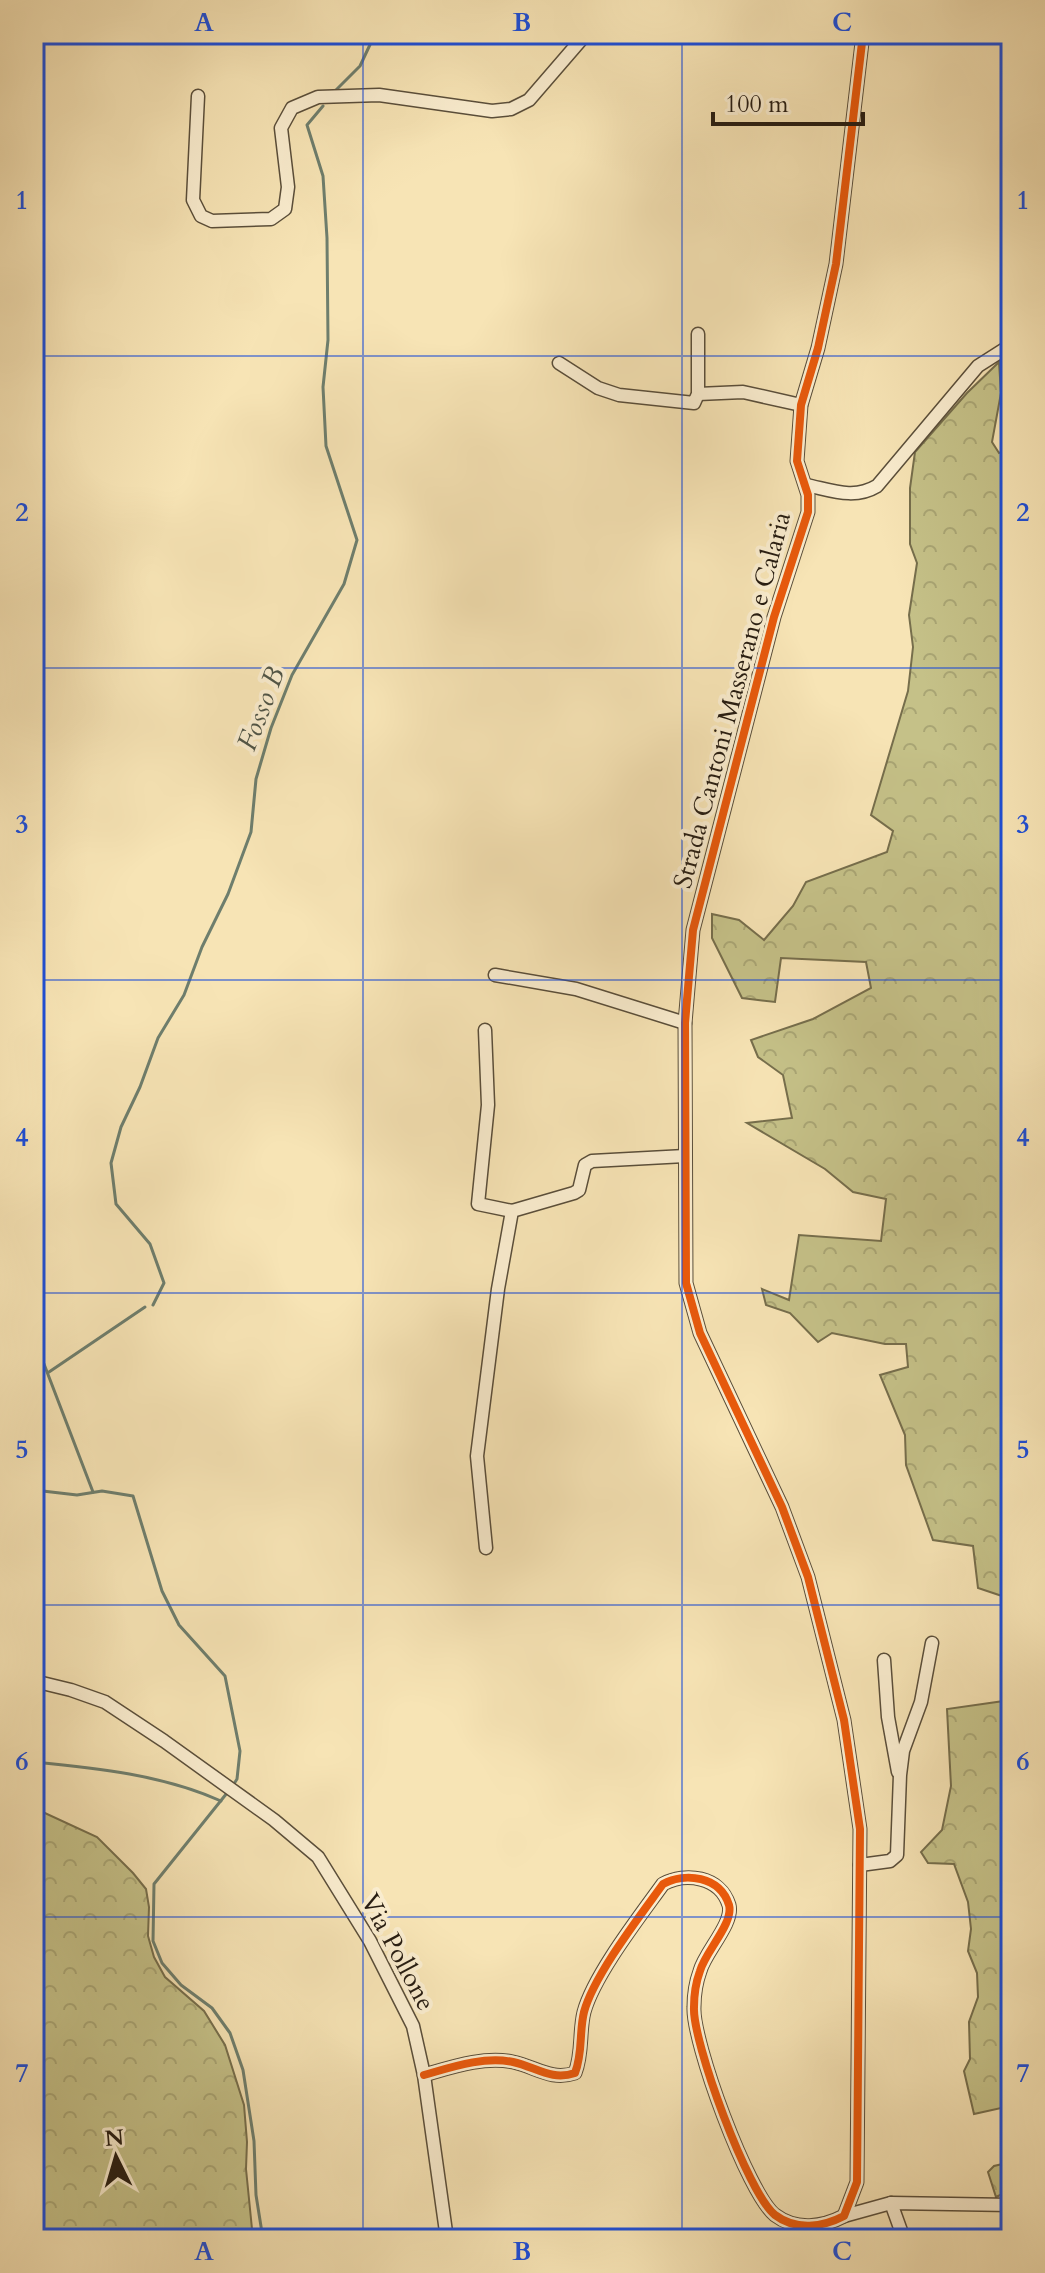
<svg xmlns="http://www.w3.org/2000/svg" width="1045" height="2273" font-family="Cardo,serif">
  <defs>
    <pattern id="forest-crowns" width="20" height="18" patternUnits="userSpaceOnUse" patternTransform="scale(2)"><rect width="20" height="18" fill="#c5c188"/><path d="M2 6a3 3 0 1 1 6 0M12 15a3 3 0 1 1 6 0" fill="none" stroke="#a9a574"/></pattern>
  </defs>
  <rect width="100%" height="100%" fill="#f7e4b5"/>
  <filter id="stains"><feTurbulence type="fractalNoise" baseFrequency=".0025" numOctaves="4"/><feColorMatrix values="0 0 0 0 .2 0 0 0 0 .09 0 0 0 0 .02 0 0 0 .5 -.17"/></filter>
  <radialGradient id="worn" r=".72"><stop offset=".6" stop-color="#630" stop-opacity="0"/><stop offset="1" stop-color="#630" stop-opacity=".3"/></radialGradient>
  <!-- forest -->
  <g fill="url(#forest-crowns)" stroke="#766e4c" stroke-width="2">
    <path d="M999,362L1001,393L992,442L999,453L1011,446V1599L978,1588L973,1546L933,1540L906,1465L905,1435L880,1375L908,1367L906,1344H885L832,1333L818,1342L790,1313L766,1305L762,1289L789,1300L799,1235L881,1241L886,1199L853,1192L825,1169L747,1123L792,1118L783,1075L758,1057L751,1040L813,1019L871,988L866,962L781,958L775,1002L742,998L712,938V914L739,920L764,940L793,906L806,882L887,852L893,831L871,815L908,691L913,647L909,615L917,563L910,544V488L915,452L967,393Z"/>
    <path d="M1011,1700V2111L1001,2108L974,2114L964,2071L970,2059L969,2022L978,1997L977,1973L968,1951L971,1929L968,1902L954,1864L928,1863L921,1852L942,1830L951,1786L947,1709Z"/>
    <path d="M34,1808L97,1837L133,1873L146,1889L149,1907L148,1936L154,1957L165,1977L204,2011L225,2045L244,2105L247,2142L246,2169L253,2239H34Z"/>
    <path d="M1011,2162V2190L996,2197L988,2172L994,2166Z"/>
  </g>
  <g fill="none" stroke-linecap="round" stroke-linejoin="round">
    <!-- stream -->
    <g stroke="#6e7e6d" stroke-width="3">
      <path d="M334,92L360,66L375,34"/>
      <path d="M153,1305L164,1283L150,1244L116,1204L111,1163L121,1127L140,1087L158,1038L184,995L202,947L228,894L251,832L256,779L271,728L292,675L344,584L357,540L326,446L323,387L328,340L327,238L323,176L307,125L323,106"/>
      <path d="M34,1356L44,1364L93,1492"/>
      <path d="M49,1372L145,1307"/>
      <path d="M34,1490L77,1495L102,1491L133,1496L162,1591L179,1625L225,1676L240,1751L237,1779L232,1787"/>
      <path d="M34,1762C97,1768 163,1775 221,1801"/>
      <path d="M227,1793L154,1884L153,1941L162,1963L181,1985L212,2008L230,2033L243,2070L254,2141L256,2195L263,2239"/>
    </g>
    <!-- minor casing -->
    <g stroke="#5a4e3a" stroke-width="15">
      <g id="minor">
        <path d="M198,96L193,200L201,216L212,221L271,219L285,209L288,187L281,128L292,108L318,97L379,95L492,111L511,109L529,100L586,34"/>
        <path d="M559,363L598,388L619,395L694,403L698,394V334"/>
        <path d="M698,394L743,392L801,405"/>
        <path d="M806,485C831,490 854,500 877,486L978,366L1011,345"/>
        <path d="M495,975L576,989L685,1023"/>
        <path d="M485,1030L488,1105L478,1204L512,1211"/>
        <path d="M486,1548L477,1456L498,1289L512,1211L574,1193L579,1190L585,1165L592,1161L685,1156"/>
        <path d="M884,1660L888,1717L898,1772"/>
        <path d="M34,1681L71,1690L105,1702L164,1741L274,1820L318,1857L370,1941L413,2026L424,2075L447,2239"/>
        <path d="M860,1865L890,1861L897,1855L900,1775L903,1751L921,1702L932,1643"/>
        <path d="M424,2075C452,2067 484,2056 513,2062C536,2067 551,2081 575,2073C583,2053 579,2032 584,2012C594,1975 640,1916 663,1884C685,1872 720,1876 729,1905C734,1923 705,1952 700,1971C696,1982 694,1995 694,2007C692,2041 748,2194 775,2215C796,2231 823,2227 844,2216L857,2182L860,1829L844,1720L808,1577L782,1507L700,1333L686,1283L685,1023L693,930L774,617L808,512V495L797,461L801,405L818,348L836,264L863,34"/>
        <path d="M891,2203L904,2239"/>
        <path d="M844,2216L891,2203L1011,2205"/>
      </g>
    </g>
    <!-- minor -->
    <use href="#minor" stroke="#faedcf" stroke-width="12"/>
    <!-- cycleway casing -->
    <g stroke="#faedcf" stroke-width="13">
      <path id="cycleway" d="M424,2075C452,2067 484,2056 513,2062C536,2067 551,2081 575,2073C583,2053 579,2032 584,2012C594,1975 640,1916 663,1884C685,1872 720,1876 729,1905C734,1923 705,1952 700,1971C696,1982 694,1995 694,2007C692,2041 748,2194 775,2215C796,2231 823,2227 844,2216L857,2182L860,1829L844,1720L808,1577L782,1507L700,1333L686,1283L685,1023L693,930L774,617L808,512V495L797,461L801,405L818,348L836,264L863,34"/>
    </g>
    <!-- cycleway -->
    <use href="#cycleway" stroke="#e8590c" stroke-width="8"/>
  </g>
  <!-- grid -->
  <path fill="none" stroke="#1d4ed8" stroke-width="2" stroke-opacity="0.55" d="M363,34V2239M682,34V2239M34,356H1011M34,668H1011M34,980H1011M34,1293H1011M34,1605H1011M34,1917H1011"/>
  <g text-anchor="middle" dominant-baseline="central" stroke-width="8" stroke-linejoin="round" paint-order="stroke">
    <!-- street labels -->
    <g font-size="26" fill="#261c11" stroke="#faedcf">
      <text transform="translate(732 700) rotate(-75)">Strada Cantoni Masserano e Calaria</text>
      <text transform="translate(398 1952) rotate(62)">Via Pollone</text>
    </g>
    <!-- water labels -->
    <g font-size="28" font-style="italic" fill="#505547" stroke="#faedcf">
      <text transform="translate(261 709) rotate(-69)">Fosso B</text>
    </g>
  </g>
  <!-- margin -->
  <rect width="1045" height="2273" fill="none" stroke="#f7e4b5" stroke-width="88"/>
  <!-- north arrow -->
  <g transform="translate(116 2157) rotate(355)" stroke="#faedcf" stroke-width="6" paint-order="stroke">
  <path d="M0-6L14 30L0 20L-14 30Z" fill="#261c11"/>
  <text y="-12" font-size="22" font-weight="bold" text-anchor="middle" fill="#261c11">N</text>
  </g>
  <!-- scale -->
  <path d="M713 112v12h150v-12" fill="none" stroke="#261c11" stroke-width="4"/>
  <text x="725" y="112" font-size="24" fill="#261c11" stroke="#faedcf" stroke-width="6" paint-order="stroke">100 m</text>
  <rect x="44" y="44" width="957" height="2185" fill="none" stroke="#1d4ed8" stroke-width="3"/>
  <g font-size="26" text-anchor="middle" font-weight="bold" fill="#1d4ed8">
    <text x="204" y="31">A</text>
    <text x="522" y="31">B</text>
    <text x="842" y="31">C</text>
    <text x="22" y="209">1</text>
    <text x="1023" y="209">1</text>
    <text x="22" y="521">2</text>
    <text x="1023" y="521">2</text>
    <text x="22" y="833">3</text>
    <text x="1023" y="833">3</text>
    <text x="22" y="1146">4</text>
    <text x="1023" y="1146">4</text>
    <text x="22" y="1458">5</text>
    <text x="1023" y="1458">5</text>
    <text x="22" y="1770">6</text>
    <text x="1023" y="1770">6</text>
    <text x="22" y="2082">7</text>
    <text x="1023" y="2082">7</text>
    <text x="204" y="2260">A</text>
    <text x="522" y="2260">B</text>
    <text x="842" y="2260">C</text>
  </g>
  <rect width="100%" height="100%" filter="url(#stains)"/>
  <rect width="100%" height="100%" fill="url(#worn)"/>
</svg>
